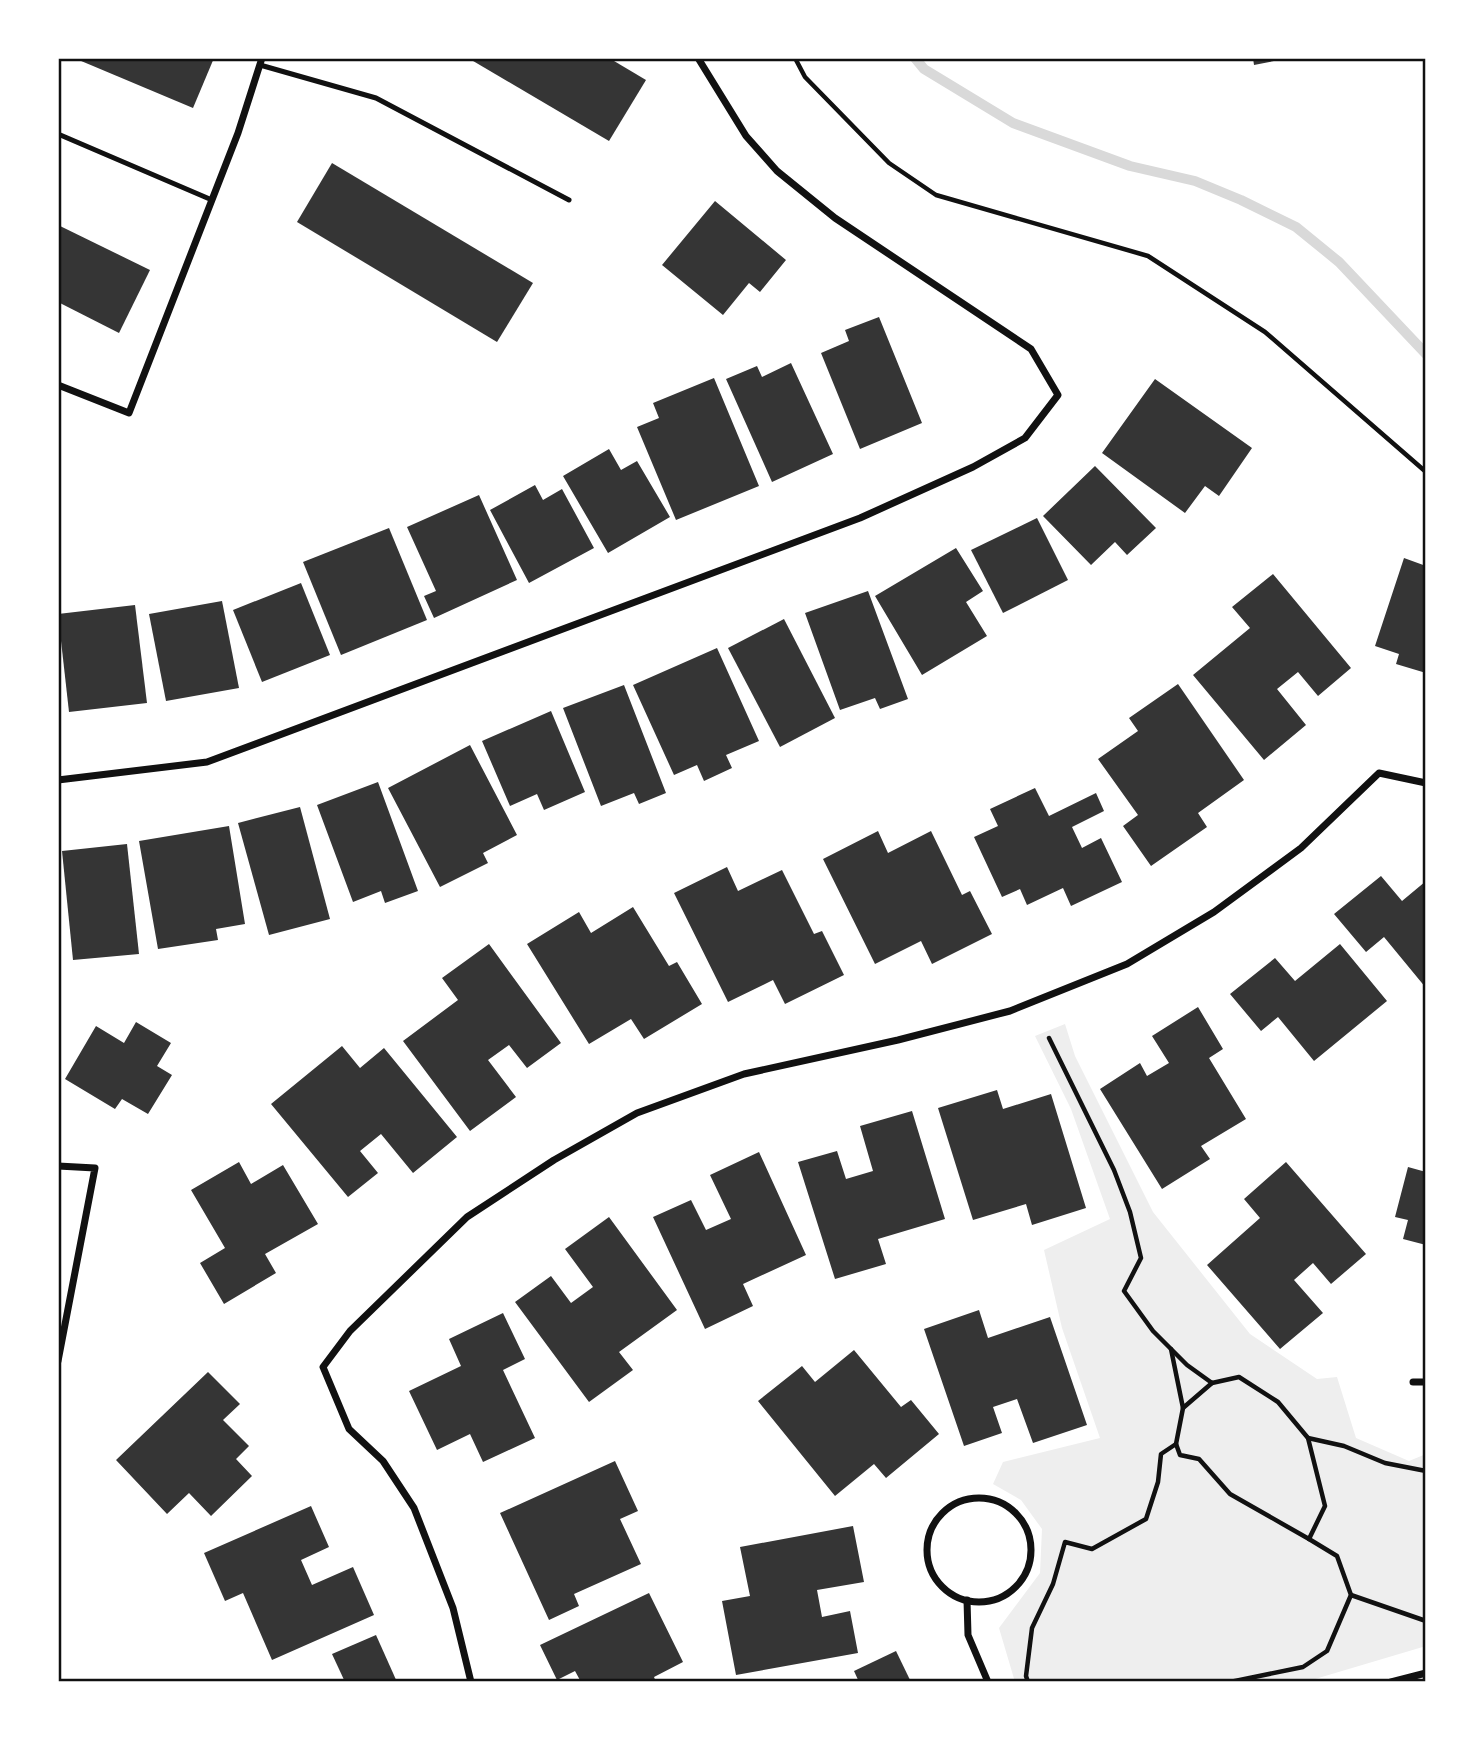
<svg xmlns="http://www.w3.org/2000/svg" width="1484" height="1740" font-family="Lato,sans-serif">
  <rect width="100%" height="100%" fill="#fff"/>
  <!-- green -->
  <path fill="#eee" d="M1065,1024L1075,1056L1153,1212L1250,1334L1317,1379L1337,1377L1356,1438L1409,1461L1426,1454V1646L1305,1682H1015L999,1628L1040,1573L1042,1529L1021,1500L993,1484L1003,1462L1100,1438L1062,1328L1044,1250L1110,1219L1071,1109L1035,1036Z"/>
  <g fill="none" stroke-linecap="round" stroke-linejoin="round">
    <!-- stream -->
    <path stroke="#d9d9d9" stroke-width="10" d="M915,58L924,69L1013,123L1130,166L1195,181L1241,200L1296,227L1339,262L1426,354"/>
  </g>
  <!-- building -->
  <g fill="#353535">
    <path d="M74,58H214L193,108Z"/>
    <path d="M468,58H609L646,80L609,141Z"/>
    <path d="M1253,58H1284V59L1254,65Z"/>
    <path d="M332,163L533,283L497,342L297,222Z"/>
    <path d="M715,201L786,260L760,292L749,283L723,315L662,265Z"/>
    <path d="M58,225L150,270L119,333L58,302Z"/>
    <path d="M879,317L922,423L860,449L821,353L849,341L845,330Z"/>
    <path d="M791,363L833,454L772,482L726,379L757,366L762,377Z"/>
    <path d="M714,378L759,486L676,520L637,427L659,418L653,403Z"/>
    <path d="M1155,379L1252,448L1219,496L1205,486L1185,513L1102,453Z"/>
    <path d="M609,449L621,470L637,461L670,517L608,553L563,476Z"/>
    <path d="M1095,466L1156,528L1127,555L1115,542L1091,565L1043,516Z"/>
    <path d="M535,485L543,500L562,489L594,548L529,583L490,510Z"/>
    <path d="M479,495L517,580L434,618L424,596L436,591L407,527Z"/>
    <path d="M1037,518L1068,580L1003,613L971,550Z"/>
    <path d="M389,528L427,620L341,655L303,562Z"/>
    <path d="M956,548L983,591L966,602L987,636L922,675L875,596Z"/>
    <path d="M1404,558L1426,566V673L1396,664L1399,654L1375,646Z"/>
    <path d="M1273,574L1351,668L1318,696L1298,672L1277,689L1306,725L1264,760L1193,675L1250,628L1232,607Z"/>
    <path d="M301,583L330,655L262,682L233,610Z"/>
    <path d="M868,591L908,699L880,709L875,698L840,710L805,613Z"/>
    <path d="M222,601L239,688L166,701L149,614Z"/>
    <path d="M135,605L147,703L69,712L58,614Z"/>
    <path d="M784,619L835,718L780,747L728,648Z"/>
    <path d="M717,648L759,741L726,755L732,768L704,781L697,765L674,775L633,685Z"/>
    <path d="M1178,684L1244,780L1198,813L1207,827L1151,866L1123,826L1138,815L1098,759L1138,731L1129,718Z"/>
    <path d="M624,685L666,793L639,804L634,793L601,806L563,708Z"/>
    <path d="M551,711L585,792L544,810L537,794L510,806L482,741Z"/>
    <path d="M470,745L517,835L483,853L488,863L440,887L388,788Z"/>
    <path d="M378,782L418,891L385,903L381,891L353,902L317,805Z"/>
    <path d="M1035,788L1049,816L1096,793L1104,811L1072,827L1082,848L1101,838L1122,882L1071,906L1063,888L1027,905L1020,889L1002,897L974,837L998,826L990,809Z"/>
    <path d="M300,807L330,919L269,935L238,823Z"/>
    <path d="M229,826L245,924L216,929L218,940L158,949L139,841Z"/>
    <path d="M878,831L888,853L931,831L962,895L970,891L992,934L932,964L921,941L875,964L823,859Z"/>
    <path d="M127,844L139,954L73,960L62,851Z"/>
    <path d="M727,867L738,891L782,870L814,934L822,931L844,975L785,1004L773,980L728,1002L674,893Z"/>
    <path d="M1381,876L1402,901L1426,881V988L1384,937L1366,952L1334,914Z"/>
    <path d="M633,907L669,966L677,962L702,1004L644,1039L631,1019L589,1044L527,944L579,912L591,933Z"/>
    <path d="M489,944L561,1043L527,1068L509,1045L488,1060L516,1097L470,1131L403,1041L458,1000L442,978Z"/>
    <path d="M1340,944L1387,1001L1314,1061L1278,1017L1261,1031L1230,994L1275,958L1295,981Z"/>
    <path d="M1198,1007L1223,1049L1209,1058L1246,1119L1201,1146L1210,1159L1162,1189L1100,1089L1140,1063L1147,1076L1169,1063L1152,1036Z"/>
    <path d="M136,1022L171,1043L157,1066L172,1075L148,1114L122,1099L115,1109L65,1079L96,1026L124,1043Z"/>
    <path d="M342,1046L360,1068L384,1048L457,1137L413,1173L381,1134L360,1151L378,1173L348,1197L271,1104Z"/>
    <path d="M997,1090L1003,1109L1051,1094L1086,1208L1032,1225L1026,1204L973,1220L938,1108Z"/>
    <path d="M912,1111L945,1219L878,1239L886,1264L835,1279L798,1162L837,1151L846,1179L873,1171L860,1126Z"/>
    <path d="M759,1152L806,1255L743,1284L753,1306L705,1329L653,1217L691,1200L706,1230L731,1219L710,1175Z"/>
    <path d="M239,1162L251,1184L283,1165L318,1224L265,1254L276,1273L224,1304L200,1263L225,1248L191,1190Z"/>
    <path d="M1286,1162L1366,1254L1331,1284L1313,1263L1294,1280L1323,1313L1280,1349L1207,1265L1260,1218L1244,1199Z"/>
    <path d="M1408,1167L1426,1172V1245L1403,1239L1408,1220L1395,1217Z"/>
    <path d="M609,1217L677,1310L619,1352L633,1370L589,1402L515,1302L551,1276L571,1303L593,1287L565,1249Z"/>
    <path d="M979,1310L988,1338L1050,1317L1087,1425L1033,1443L1017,1399L993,1407L1002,1433L964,1446L924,1329Z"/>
    <path d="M503,1313L525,1359L503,1370L535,1438L483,1462L470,1434L437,1450L409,1391L461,1366L449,1339Z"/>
    <path d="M854,1350L901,1407L911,1400L939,1434L886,1478L874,1464L835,1496L758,1401L802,1366L815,1382Z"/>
    <path d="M208,1372L240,1404L223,1420L249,1446L236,1459L252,1476L211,1516L189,1493L167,1514L116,1460Z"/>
    <path d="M615,1461L638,1511L620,1519L641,1564L574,1594L579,1606L549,1620L500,1513Z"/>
    <path d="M311,1506L329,1547L301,1560L312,1585L353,1567L374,1615L272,1660L243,1593L225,1601L204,1553Z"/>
    <path d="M853,1526L864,1582L817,1590L822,1617L850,1611L858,1653L736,1675L722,1601L750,1596L740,1547Z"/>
    <path d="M649,1593L683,1662L654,1677L656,1682H581L575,1671L557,1680L540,1645Z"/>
    <path d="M376,1635L397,1682H345L332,1654Z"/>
    <path d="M896,1651L911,1682H859L854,1671Z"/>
  </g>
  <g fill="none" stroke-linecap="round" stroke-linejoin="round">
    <!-- path -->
    <g stroke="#111" stroke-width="4.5">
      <path d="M795,58L805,77L889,163L936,195L1148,256L1265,332L1426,472"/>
      <path d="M1049,1038L1114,1170L1130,1212L1141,1258L1124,1291L1153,1331L1187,1365L1212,1383L1239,1377L1278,1402L1308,1438L1325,1506L1309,1539L1337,1556L1351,1595L1327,1651L1303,1667L1230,1682"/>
      <path d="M1171,1349L1183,1408L1212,1383"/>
      <path d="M1183,1408L1176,1444L1180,1455L1199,1459L1230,1494L1309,1539"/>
      <path d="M1308,1438L1344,1446L1385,1463L1426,1471"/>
      <path d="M1351,1595L1426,1621"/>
      <path d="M1028,1682L1026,1676L1032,1628L1053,1584L1065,1542L1092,1549L1146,1519L1158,1482L1161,1454L1176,1444"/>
    </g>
    <!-- service -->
    <g stroke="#111" stroke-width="5">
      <path d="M260,65L376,98L569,200"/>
      <path d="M58,134L212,200"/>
    </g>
    <!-- minor -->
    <g stroke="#111" stroke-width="7">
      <path d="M58,385L129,413L238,133L262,58"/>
      <path d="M58,780L207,762L860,518L973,467L1025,438L1058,395L1031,349L835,218L777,171L746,136L698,58"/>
      <path d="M58,1166L95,1168L58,1361"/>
      <path d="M1413,1382H1426"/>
      <circle cx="979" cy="1550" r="52"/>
      <path d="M967,1600L968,1635L988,1682"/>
      <path d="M471,1682L453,1608L414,1508L383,1461L349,1429L323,1367L350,1331L467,1217L554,1160L637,1113L744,1074L898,1040L1010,1011L1127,964L1214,912L1301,848L1379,773L1426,783"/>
      <path d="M1391,1682L1426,1673"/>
    </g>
  </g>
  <!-- border -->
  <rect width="1484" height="1740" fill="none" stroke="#ffffff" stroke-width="119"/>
  <rect x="60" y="60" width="1364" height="1620" fill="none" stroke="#111" stroke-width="2.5"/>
</svg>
